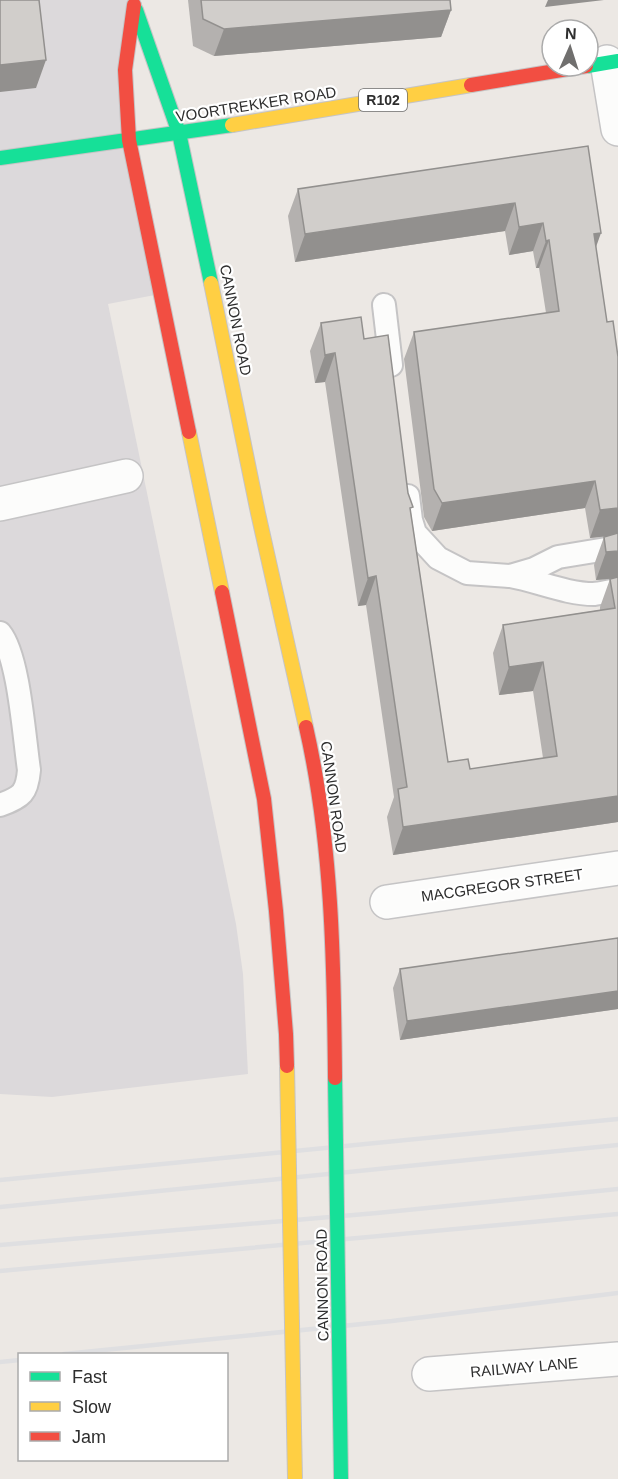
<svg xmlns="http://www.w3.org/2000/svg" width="618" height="1479" font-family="Arial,sans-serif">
  <rect width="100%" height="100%" fill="#ece8e4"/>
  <!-- industrial -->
  <path fill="#dcd9db" d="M0,0H134L125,70L160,294L108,304L236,924L243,974L248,1074L52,1097L0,1094Z"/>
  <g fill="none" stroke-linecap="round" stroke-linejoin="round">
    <!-- lane casing -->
    <g stroke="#c5c4c5" stroke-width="26">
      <g id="lane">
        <path d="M384,305L391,365"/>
        <path d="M408,496L411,520L415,533L438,558L467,573L510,576"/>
        <path d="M618,547L558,557L534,569L510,576C538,581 566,594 594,594C602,593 610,591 618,590"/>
        <path d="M0,633C19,656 24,737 29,770C27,793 22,797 0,805"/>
      </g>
    </g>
    <!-- street casing -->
    <g stroke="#c5c4c5" stroke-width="36">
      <g id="street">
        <path d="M607,62L618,129"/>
        <path d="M0,504L126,476"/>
        <path d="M387,902L618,868"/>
        <path d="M429,1374L618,1359"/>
      </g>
    </g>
    <!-- fast casing -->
    <g stroke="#c5c4c5" stroke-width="16">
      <g id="fast">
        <path d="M136,10L179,133L211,283"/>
        <path d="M588,66L618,61"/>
        <path d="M0,158L232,125"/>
      </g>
    </g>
    <!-- slow casing -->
    <g stroke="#c5c4c5" stroke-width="16">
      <g id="slow">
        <path d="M232,125L471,85"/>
        <path d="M189,432L222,592"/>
      </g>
    </g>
    <!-- jam casing -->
    <g stroke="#c5c4c5" stroke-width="16">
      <g id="jam">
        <path d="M134,5L125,70L129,140L189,432"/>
        <path d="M471,85L586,66"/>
      </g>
    </g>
    <!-- lane -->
    <use href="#lane" stroke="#fcfcfb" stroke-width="22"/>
    <!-- street -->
    <use href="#street" stroke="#fcfcfb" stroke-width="33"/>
    <!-- fast -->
    <use href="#fast" stroke="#16e098" stroke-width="14"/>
    <!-- slow -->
    <use href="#slow" stroke="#ffcf43" stroke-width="14"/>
    <!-- jam -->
    <use href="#jam" stroke="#f24e42" stroke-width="14"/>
    <!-- rail -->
    <g stroke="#dfdfe1" stroke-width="4.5">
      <path d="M0,1180L618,1119"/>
      <path d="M0,1207L618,1145"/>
      <path d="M0,1245L377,1213L618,1189"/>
      <path d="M0,1271L618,1214"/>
      <path d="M64,1354L392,1321L618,1293"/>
      <path d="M0,1362L20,1360"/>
    </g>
    <!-- fast-bridge casing -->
    <g stroke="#c5c4c5" stroke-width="16" stroke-linecap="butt">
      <path id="fast-bridge" d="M335,1078L341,1479"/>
    </g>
    <!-- slow-bridge casing -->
    <g stroke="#c5c4c5" stroke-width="16" stroke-linecap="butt">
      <g id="slow-bridge">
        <path d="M211,283L258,513L306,727"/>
        <path d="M287,1066L295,1479"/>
      </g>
    </g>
    <!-- jam-bridge casing -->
    <g stroke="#c5c4c5" stroke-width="16" stroke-linecap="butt">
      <g id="jam-bridge">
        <path d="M222,592L264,799L276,911L286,1034L287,1066"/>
        <path d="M306,727C332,841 334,961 335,1078"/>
      </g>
    </g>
    <!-- fast-bridge -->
    <use href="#fast-bridge" stroke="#16e098" stroke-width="14"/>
    <!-- slow-bridge -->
    <use href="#slow-bridge" stroke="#ffcf43" stroke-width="14"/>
    <!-- jam-bridge -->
    <use href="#jam-bridge" stroke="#f24e42" stroke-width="14"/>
  </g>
  <!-- wall -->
  <g fill="#b4b1af">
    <path d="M188,0H450L451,10L441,37L214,56L193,46Z"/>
    <path d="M588,146L596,246L607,322L613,321L618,822L393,855L387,817L394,797L366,605L358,606L325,382L315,383L310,351L321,323L364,339L411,513L448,762L470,769L543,758L533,691L499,695L493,653L503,625L600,610V607L610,579L596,580L594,565L604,537L606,536L590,538L585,508L432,531L424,517L404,359L414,332L546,313L539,268H536L533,251L509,255L505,231L295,262L288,216L298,189Z"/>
    <path d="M618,938V1009L400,1040L393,988L400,969Z"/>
  </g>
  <!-- shaded-wall -->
  <g fill="#92908e">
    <path d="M548,0H604L545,7Z"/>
    <path d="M451,10L441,37L214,56L224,29Z"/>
    <path d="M46,60L36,88L0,92V65Z"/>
    <path d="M515,203L505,231L295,262L305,234Z"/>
    <path d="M543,223L533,251L509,255L519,227Z"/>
    <path d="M601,233L591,261L594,234Z"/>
    <path d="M549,240L539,268H536L546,241Z"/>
    <path d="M335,353L325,382L315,383L325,355Z"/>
    <path d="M595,481L585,508L432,531L442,503Z"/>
    <path d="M618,508V535L590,538L600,510Z"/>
    <path d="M618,551V578L596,580L606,552Z"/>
    <path d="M376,576L366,605L358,606L368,578Z"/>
    <path d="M543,662L533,691L499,695L509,667Z"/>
    <path d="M618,796V822L393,855L403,827Z"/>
    <path d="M618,991V1009L400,1040L407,1021Z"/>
  </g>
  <!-- building -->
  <g fill="#d1cecb" stroke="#92908e" stroke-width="1.5">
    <path d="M0,0H39L46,60L0,65Z"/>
    <path d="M201,0H450L451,10L224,29L203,19Z"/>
    <path d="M588,146L601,233L594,234L607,322L613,321L618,357V508L600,510L595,481L442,503L434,489L414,332L559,311L549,240L546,241L543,223L519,227L515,203L305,234L298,189Z"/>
    <path d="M361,317L364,339L388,335L408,493L413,507L410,508L448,762L468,759L470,769L557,756L543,662L509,667L503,625L615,608L610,579L618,577V796L403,827L398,789L407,787L376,576L368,578L335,353L325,355L321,323Z"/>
    <path d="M618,533V551L606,552L604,537Z"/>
    <path d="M618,938V991L407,1021L400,969Z"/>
  </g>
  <g text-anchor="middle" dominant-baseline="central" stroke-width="4.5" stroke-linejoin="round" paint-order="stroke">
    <!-- shield labels -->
    <rect fill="#fff" stroke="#6d6d6d" stroke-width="1.5" x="359" y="89" width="48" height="22" rx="4.5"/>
    <g font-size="14" font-weight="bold" fill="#2e2e2e">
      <text x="383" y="100">R102</text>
    </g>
    <!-- street labels -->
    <g font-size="15" fill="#2e2e2e" stroke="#fff">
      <text transform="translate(256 104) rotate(-9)">VOORTREKKER ROAD</text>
      <text transform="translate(236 320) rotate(79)">CANNON ROAD</text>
      <text transform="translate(334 797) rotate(82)">CANNON ROAD</text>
      <text transform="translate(502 885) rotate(-8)">MACGREGOR STREET</text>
      <text transform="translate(322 1285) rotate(-91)">CANNON ROAD</text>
      <text transform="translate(524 1367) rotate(-5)">RAILWAY LANE</text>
    </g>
  </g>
  <!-- legend -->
  <rect x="18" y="1353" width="210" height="108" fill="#ffffff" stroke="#ababab" stroke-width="1.5"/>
  <rect x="30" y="1372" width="30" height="9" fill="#16e098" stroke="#ababab" stroke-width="1.5"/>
  <text x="72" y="1383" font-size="18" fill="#2e2e2e">Fast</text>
  <rect x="30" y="1402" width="30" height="9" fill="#ffcf43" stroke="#ababab" stroke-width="1.5"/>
  <text x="72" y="1413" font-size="18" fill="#2e2e2e">Slow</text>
  <rect x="30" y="1432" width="30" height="9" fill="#f24e42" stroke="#ababab" stroke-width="1.5"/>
  <text x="72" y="1443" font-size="18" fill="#2e2e2e">Jam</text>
  <!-- north arrow -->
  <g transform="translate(570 48) rotate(3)"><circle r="28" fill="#ffffff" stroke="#ababab" stroke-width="1.5"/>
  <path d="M0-4.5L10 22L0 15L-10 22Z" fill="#706f6e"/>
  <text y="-9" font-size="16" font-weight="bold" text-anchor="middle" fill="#2e2e2e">N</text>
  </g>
</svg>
